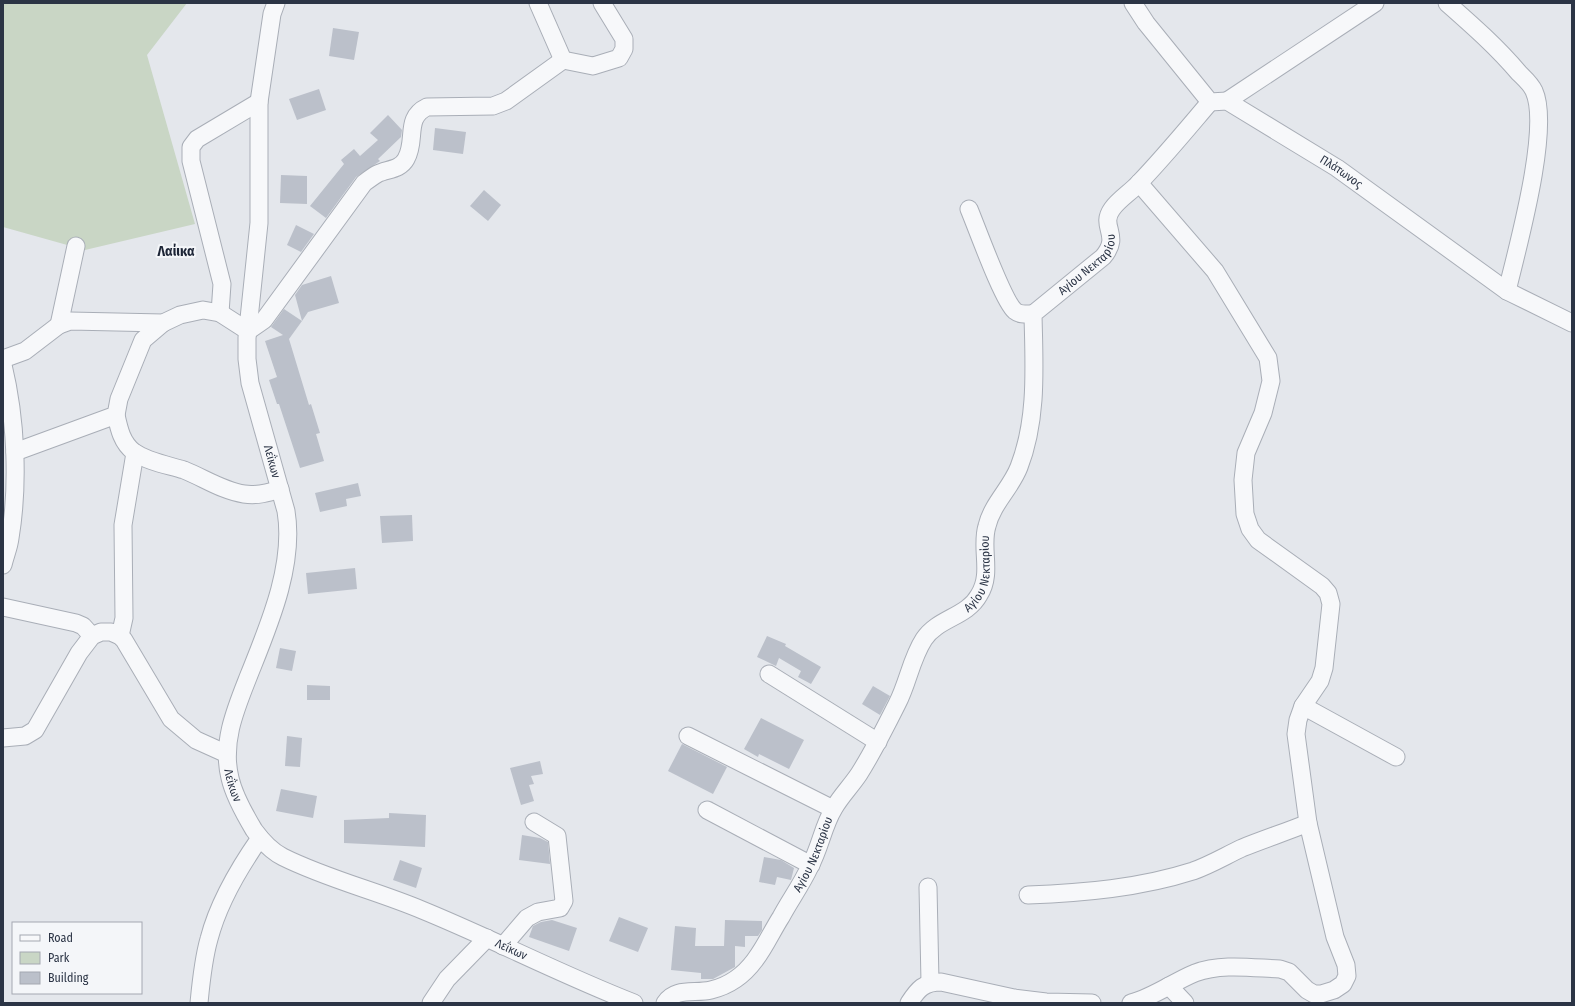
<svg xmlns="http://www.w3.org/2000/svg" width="1575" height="1006" font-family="'Fira Sans Condensed',sans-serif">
  <rect width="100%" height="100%" fill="#e4e7ec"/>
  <!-- green -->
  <path fill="#c9d6c5" d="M3,3H187L147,55L195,224L85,250L3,227Z"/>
  <!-- building -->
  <g fill="#bbc0ca">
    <path d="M333,28L359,32L354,60L329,56Z"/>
    <path d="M319,89L326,110L297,120L289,99Z"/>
    <path d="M388,115L402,130L401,137L378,159L380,161L356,177L326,218L310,206L344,164L341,160L354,149L360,156L378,140L370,133Z"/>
    <path d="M435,128L466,132L463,154L433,150Z"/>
    <path d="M281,175L307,176V204L280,203Z"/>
    <path d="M484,190L501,205L488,221L470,206Z"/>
    <path d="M296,225L314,234L301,252L287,245Z"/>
    <path d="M331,276L339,303L308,312L302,321L295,295L302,285Z"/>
    <path d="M284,309L302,321L289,339L309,405L311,404L320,433L316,434L324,461L300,468L279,404H277L269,380L277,377L265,341L283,335L271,327Z"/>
    <path d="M358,483L361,496L346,499L347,506L320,512L315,493Z"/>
    <path d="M412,515L413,541L382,543L380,516Z"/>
    <path d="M355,568L357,589L308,594L306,573Z"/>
    <path d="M767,636L786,644L785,646L821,667L811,684L798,677L801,671L779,658L776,666L757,657Z"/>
    <path d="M280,648L296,651L292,671L276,668Z"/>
    <path d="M307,685L330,686V700H307Z"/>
    <path d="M873,686L890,696L880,715L862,704Z"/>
    <path d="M761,718L804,740L789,769L759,754L758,757L744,749Z"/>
    <path d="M287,736L302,738L300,767L285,766Z"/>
    <path d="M682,744L727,767L713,794L668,771Z"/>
    <path d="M540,761L543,774L531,776L534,784L529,785L534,801L521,805L510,768Z"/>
    <path d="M281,789L317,796L313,818L276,811Z"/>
    <path d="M389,813L426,815L425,847L344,843V820L389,818Z"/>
    <path d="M522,835L540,838L548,842L550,864L519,860Z"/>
    <path d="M764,857L781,860L794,868L791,880L777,877L775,885L759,882Z"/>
    <path d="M400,860L422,868L416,888L393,880Z"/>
    <path d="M619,917L648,928L638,952L609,941Z"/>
    <path d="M552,920L577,928L569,951L529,937L533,926L541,922Z"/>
    <path d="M725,920L762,921V930L758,936H745V947L735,946V967L713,979H701V973L671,970L675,926L696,928L695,946H724Z"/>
  </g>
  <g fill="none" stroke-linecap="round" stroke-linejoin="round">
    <!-- minor casing -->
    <g stroke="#a9aeb7" stroke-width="19">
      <g id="minor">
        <path id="s1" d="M276,3L272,14L259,102V223L247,338V359L250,383L286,511C295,565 269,625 249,675C236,708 221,742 230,778C234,796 245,815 254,830C262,841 271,851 283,857C327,879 377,891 422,910C493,939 562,975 634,1003"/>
        <path d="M538,3L563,60L593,66L619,58L624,49V39L602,3"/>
        <path id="s2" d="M1133,3L1146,23L1210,102L1227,101L1337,168L1507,291L1572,323"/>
        <path d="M1447,3C1472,25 1497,47 1519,73C1524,78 1531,84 1534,91C1551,128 1517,249 1507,291"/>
        <path d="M1227,101L1375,3"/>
        <path d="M969,209C977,228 1003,301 1015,311C1020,315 1027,314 1033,314"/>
        <path d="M220,313L222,284L191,161V147L197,139L259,102"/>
        <path d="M59,325L76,246"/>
        <path d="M248,331L264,320L364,183C368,180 372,177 377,174C387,169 400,170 406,159C417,140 404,118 427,107L493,106L506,101L563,60"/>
        <path d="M3,359L25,351L59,325L70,321L163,323L180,315L203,310L220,313L248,331"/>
        <path d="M3,365C16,419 19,484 10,538C9,547 5,556 3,565"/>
        <path d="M116,415C119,429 122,443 134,452C148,462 168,465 184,470C204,478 223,491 244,494C257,496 268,493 280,489"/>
        <path d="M15,452L116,415L119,399L143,340L163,323"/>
        <path d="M3,607L76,623L83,626L92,636"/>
        <path d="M120,636L124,618L123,525L135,453"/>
        <path d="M769,674L878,742"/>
        <path d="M1303,706L1396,757"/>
        <path d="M688,736L833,809"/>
        <path d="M3,738L25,736L35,730L79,653L92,636L101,632H111L120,636L124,640L171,719L196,740L227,754"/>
        <path d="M707,810L811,865"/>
        <path d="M928,887L930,982"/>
        <path d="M1028,895C1083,893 1140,888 1193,871C1210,865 1225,856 1242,848C1264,839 1286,832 1308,823"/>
        <path d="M503,946L527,918L538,912L560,908L564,901L557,836L534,822"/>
        <path d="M1169,986L1185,1003"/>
        <path d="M199,1003C201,982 203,960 209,939C218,904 239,868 260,838"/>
        <path d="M431,1003L447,979L487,938"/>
        <path id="s3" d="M665,1003C675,987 695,994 711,990C728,986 744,975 755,960C765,947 772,931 781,917C790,900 802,884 810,866C820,848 823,826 834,808C841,796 851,786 859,774C873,752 885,728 897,704C908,683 911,659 924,639C938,618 967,617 979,595C993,573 980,548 987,526C992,504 1011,488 1019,467C1038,418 1034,365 1033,314L1103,257C1122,235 1099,227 1112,209C1119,199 1131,192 1139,183C1164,157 1187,129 1210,102"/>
        <path d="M909,1003C918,989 924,982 941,982L1014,998L1046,1002L1092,1003"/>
        <path d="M1131,1003C1154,997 1173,982 1195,973C1221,963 1253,968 1280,969L1289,972L1307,990L1314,994H1321L1334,990L1343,984L1347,976L1346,965L1335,937L1308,823L1296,734L1298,720L1303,706L1320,681L1324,668L1331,604L1328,593L1322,586L1258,540L1250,529L1245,514L1243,480L1246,453L1263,413L1271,381L1268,358L1215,271L1139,183"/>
      </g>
    </g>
    <!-- minor -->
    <use href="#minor" stroke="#f7f8fa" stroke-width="17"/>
  </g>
  <g text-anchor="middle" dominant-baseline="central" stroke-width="4" stroke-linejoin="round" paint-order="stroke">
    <!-- street labels -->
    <g font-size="12" fill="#2b3445" stroke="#f4f6f9">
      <text stroke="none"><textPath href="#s2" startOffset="277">Πλάτωνος</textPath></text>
      <text stroke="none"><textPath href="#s3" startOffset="907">Αγίου Νεκταρίου</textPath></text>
      <text stroke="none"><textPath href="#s1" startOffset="464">Λεΐκων</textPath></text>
      <text stroke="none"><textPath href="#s3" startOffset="560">Αγίου Νεκταρίου</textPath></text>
      <text stroke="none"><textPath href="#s1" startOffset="800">Λεΐκων</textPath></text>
      <text stroke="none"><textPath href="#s3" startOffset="225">Αγίου Νεκταρίου</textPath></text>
      <text stroke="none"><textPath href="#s1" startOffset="1136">Λεΐκων</textPath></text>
    </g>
    <!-- quarter labels -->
    <g font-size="14" font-weight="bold" fill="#1d2536" stroke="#f4f6f9">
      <text x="176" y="251">Λαίικα</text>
    </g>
  </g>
  <!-- border -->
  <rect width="1575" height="1006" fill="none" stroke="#2b3445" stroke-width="8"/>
  <!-- legend -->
  <rect x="12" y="922" width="130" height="72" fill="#f4f6f9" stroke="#a4a8b1"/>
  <rect x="20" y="935" width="20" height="6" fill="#f7f8fa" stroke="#a4a8b1"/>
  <text x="48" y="942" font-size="12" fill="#2b3445">Road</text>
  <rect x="20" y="952" width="20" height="12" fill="#c9d6c5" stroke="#a4a8b1"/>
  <text x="48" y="962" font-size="12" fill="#2b3445">Park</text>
  <rect x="20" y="972" width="20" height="12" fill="#bbc0ca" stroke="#a4a8b1"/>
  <text x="48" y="982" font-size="12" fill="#2b3445">Building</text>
</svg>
